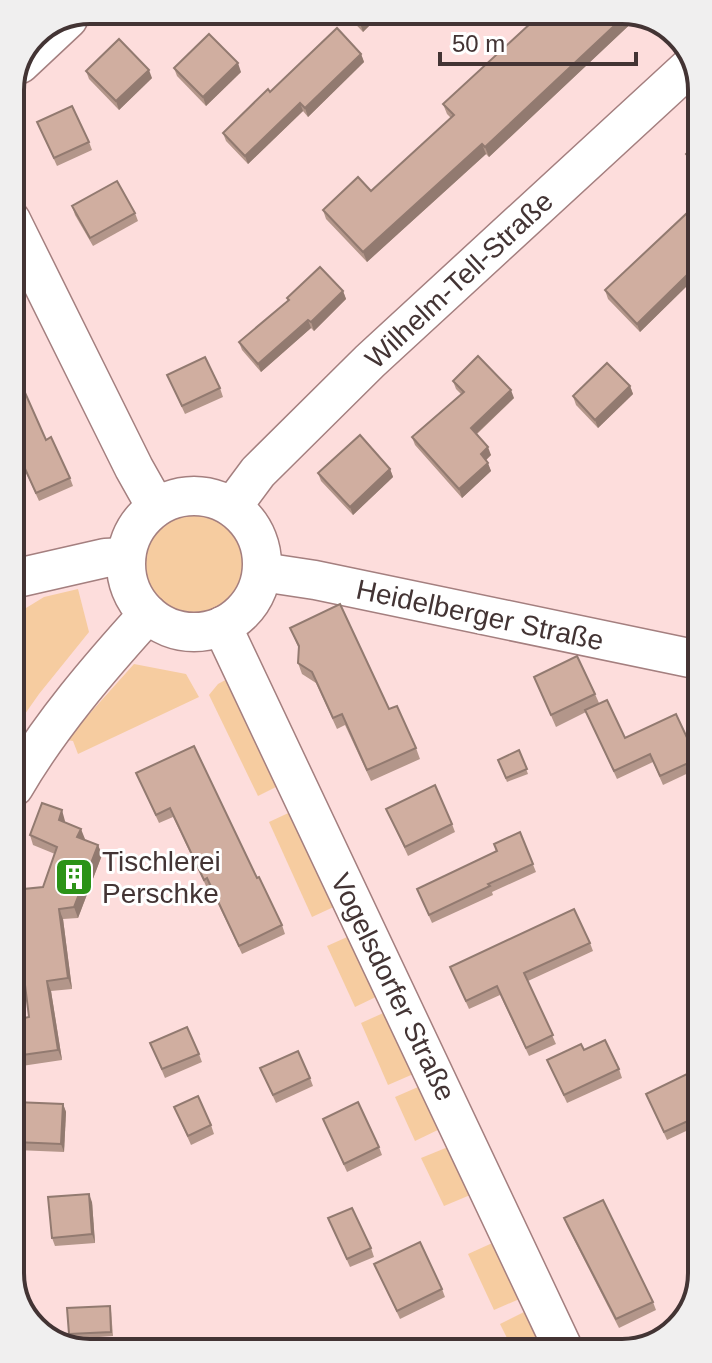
<svg xmlns="http://www.w3.org/2000/svg" width="712" height="1363" font-family="Helvetica,sans-serif">
  <rect width="100%" height="100%" fill="#fddddc"/>
  <!-- green -->
  <g fill="#f6cca0">
    <circle cx="194" cy="564" r="51"/>
    <path d="M78,589L89,632L39,694L13,731V616L44,597Z"/>
    <path d="M134,664L186,674L199,697L78,754L73,741L66,740Z"/>
    <path d="M229,678L280,785L258,796L209,695L218,684Z"/>
    <path d="M297,809L340,904L312,917L269,822Z"/>
    <path d="M354,934L382,994L355,1007L327,946Z"/>
    <path d="M390,1010L418,1072L388,1085L361,1023Z"/>
    <path d="M425,1084L444,1127L415,1141L395,1097Z"/>
    <path d="M453,1145L475,1193L444,1206L421,1158Z"/>
    <path d="M499,1240L524,1297L494,1310L468,1254Z"/>
    <path d="M530,1309L548,1348H512L500,1324Z"/>
  </g>
  <g fill="none" stroke-linecap="round" stroke-linejoin="round">
    <!-- minor casing -->
    <g stroke="#a47f7f" stroke-width="41">
      <g id="minor">
        <path d="M20,64L68,19"/>
        <path d="M11,220L134,468L156,507"/>
        <circle cx="194" cy="564" r="68"/>
        <path d="M232,507L258,472L370,361L696,61"/>
        <path d="M262,572L315,580L699,660"/>
        <path d="M13,579L105,558L126,557"/>
        <path d="M222,626L563,1348"/>
        <path d="M14,787C50,725 100,667 148,614"/>
      </g>
    </g>
    <!-- minor -->
    <use href="#minor" stroke="#fff" stroke-width="38"/>
  </g>
  <!-- wall -->
  <g fill="#b3968a">
    <path d="M342,10H385L363,32Z"/>
    <path d="M627,10L640,15L489,157L486,154L367,262L326,219L323,210L371,191L451,118L447,114L443,104Z"/>
    <path d="M361,54L364,62L308,117L303,111L248,164L226,141L223,133L270,92Z"/>
    <path d="M174,68L241,72L206,106L177,76Z"/>
    <path d="M86,71L152,78L119,110L89,79Z"/>
    <path d="M37,122L89,142L92,150L57,166Z"/>
    <path d="M696,144V170L689,162L686,154Z"/>
    <path d="M72,206L135,213L138,221L93,246L75,215Z"/>
    <path d="M697,225V284L693,280L640,332L608,299L605,290Z"/>
    <path d="M343,291L346,299L314,331L311,328L261,372L242,350L239,342L288,301L287,298Z"/>
    <path d="M12,375L19,390L46,440L70,478L73,486L39,501L12,442Z"/>
    <path d="M167,375L220,388L223,397L185,414Z"/>
    <path d="M453,381L514,398L477,434L491,455L486,460L491,471L462,498L415,445L412,437L461,394L456,389Z"/>
    <path d="M630,386L633,394L598,428L576,405L573,396Z"/>
    <path d="M390,469L393,477L353,515L321,481L318,473Z"/>
    <path d="M290,628L389,709L416,748L420,759L371,781L345,725L337,729L316,683L302,674L298,663L299,649Z"/>
    <path d="M534,677L595,694L599,703L625,738L697,759L699,768L663,785L653,762L617,779L586,712L556,727Z"/>
    <path d="M519,750L528,774L507,782L498,760Z"/>
    <path d="M136,773L257,878L282,925L285,934L242,954L210,887L207,888L173,817L159,823Z"/>
    <path d="M386,809L452,824L455,832L408,856Z"/>
    <path d="M65,821V822L84,840L98,845L102,855L78,918L63,919L72,989L51,991L62,1060L15,1067V1020L29,1017L17,923L14,924V890L43,887L55,854L33,845L30,835Z"/>
    <path d="M520,832L536,872L492,892L493,895L432,923L417,889L496,851L494,844Z"/>
    <path d="M590,943L593,951L528,981L556,1044L529,1056L500,995L469,1009L450,967Z"/>
    <path d="M150,1043L199,1054L202,1062L165,1078Z"/>
    <path d="M584,1050L619,1069L622,1078L567,1103L547,1060Z"/>
    <path d="M260,1068L310,1078L313,1086L276,1103Z"/>
    <path d="M701,1093V1124L667,1140L646,1094Z"/>
    <path d="M15,1102L63,1104L66,1112L64,1152L16,1150Z"/>
    <path d="M174,1107L211,1125L214,1134L191,1145Z"/>
    <path d="M323,1119L379,1147L382,1155L347,1172Z"/>
    <path d="M92,1202L95,1243L55,1246L52,1238Z"/>
    <path d="M328,1218L371,1248L374,1257L350,1267Z"/>
    <path d="M564,1218L653,1302L656,1310L619,1328L567,1226Z"/>
    <path d="M374,1264L442,1289L445,1297L400,1319Z"/>
    <path d="M111,1310L113,1336L71,1339L69,1334Z"/>
  </g>
  <!-- shaded-wall -->
  <g fill="#927a70">
    <path d="M373,10H385L363,32L360,23Z"/>
    <path d="M630,11L640,15L489,157L485,147Z"/>
    <path d="M361,54L364,62L308,117L305,108Z"/>
    <path d="M238,63L241,72L206,106L203,97Z"/>
    <path d="M149,70L152,78L119,110L116,101Z"/>
    <path d="M300,103L303,111L248,164L245,156Z"/>
    <path d="M482,144L486,154L367,262L363,252Z"/>
    <path d="M690,272L693,280L640,332L637,324Z"/>
    <path d="M343,291L346,299L314,331L311,322Z"/>
    <path d="M308,320L311,328L261,372L258,364Z"/>
    <path d="M630,386L633,394L598,428L595,420Z"/>
    <path d="M511,390L514,398L474,436L471,428Z"/>
    <path d="M488,447L491,455L484,462L481,454Z"/>
    <path d="M488,463L491,471L462,498L459,489Z"/>
    <path d="M390,469L393,477L353,515L350,507Z"/>
    <path d="M62,810L65,821L63,830L59,820Z"/>
    <path d="M81,829L85,839L81,848L77,837Z"/>
    <path d="M98,845L102,855L78,918L74,907Z"/>
    <path d="M59,909L63,919L72,989L68,978Z"/>
    <path d="M47,981L51,991L62,1060L58,1050Z"/>
    <path d="M63,1104L66,1112L64,1152L61,1144Z"/>
    <path d="M89,1194L92,1202L95,1243L92,1234Z"/>
  </g>
  <!-- building -->
  <g fill="#d0aea0" stroke="#927a70" stroke-width="2">
    <path d="M347,10H373L360,23Z"/>
    <path d="M545,10H627L630,11L485,147L482,144L363,252L323,210L358,177L371,191L454,115L443,104Z"/>
    <path d="M337,28L361,54L305,108L300,103L245,156L223,133L268,89L270,92Z"/>
    <path d="M209,34L238,63L203,97L174,68Z"/>
    <path d="M119,39L149,70L116,101L86,71Z"/>
    <path d="M72,106L89,142L54,158L37,122Z"/>
    <path d="M696,144V165L686,154Z"/>
    <path d="M117,181L135,213L90,238L72,206Z"/>
    <path d="M686,214L697,225V272L694,275L690,272L637,324L605,290Z"/>
    <path d="M320,267L343,291L311,322L308,320L258,364L239,342L289,300L287,298Z"/>
    <path d="M478,356L511,390L471,428L488,447L481,454L488,463L459,489L412,437L464,392L453,381Z"/>
    <path d="M205,357L220,388L182,406L167,375Z"/>
    <path d="M607,363L630,386L595,420L573,396Z"/>
    <path d="M12,375L19,390L23,388L46,440L51,437L70,478L36,493L12,440Z"/>
    <path d="M360,435L390,469L350,507L318,473Z"/>
    <path d="M340,604L389,709L397,706L416,748L367,770L342,714L333,718L312,672L298,663L299,646L290,628Z"/>
    <path d="M577,656L595,694L551,715L534,677Z"/>
    <path d="M607,700L625,738L676,714L697,759L660,776L650,754L614,771L585,710Z"/>
    <path d="M194,746L257,878L259,877L282,925L239,946L207,878L204,880L170,808L156,815L136,773Z"/>
    <path d="M519,750L527,769L506,778L498,760Z"/>
    <path d="M435,785L452,824L405,847L386,809Z"/>
    <path d="M42,803L62,810L59,820L81,829L77,837L98,845L74,907L59,909L68,978L47,981L58,1050L15,1056V1020L29,1017L16,913H14V890L43,887L57,847L30,835Z"/>
    <path d="M520,832L533,864L488,884L490,886L429,915L417,889L497,851L494,844Z"/>
    <path d="M574,909L590,943L524,973L553,1035L526,1048L497,986L466,1001L450,967Z"/>
    <path d="M187,1027L199,1054L162,1069L150,1043Z"/>
    <path d="M605,1040L619,1069L564,1095L547,1060L581,1044L584,1050Z"/>
    <path d="M298,1051L310,1078L273,1095L260,1068Z"/>
    <path d="M691,1072L701,1093V1115L664,1132L646,1094Z"/>
    <path d="M198,1096L211,1125L188,1136L174,1107Z"/>
    <path d="M15,1102L63,1104L61,1144L15,1142Z"/>
    <path d="M358,1102L379,1147L344,1164L323,1119Z"/>
    <path d="M89,1194L92,1234L52,1238L48,1197Z"/>
    <path d="M603,1200L653,1302L616,1319L564,1218Z"/>
    <path d="M352,1208L371,1248L347,1259L328,1218Z"/>
    <path d="M420,1242L442,1289L397,1311L374,1264Z"/>
    <path d="M110,1306L111,1332L69,1334L67,1308Z"/>
    <path d="M472,1343L475,1349H460Z"/>
    <path d="M382,1344L385,1350H369Z"/>
  </g>
  <!-- icons -->
  <defs>
    <g id="building-square" transform="scale(2)"><rect x="-9" y="-9" width="18" height="18" rx="4" fill="#2b9317" stroke="#fff"/><path d="M-4-6H4V6H1V3H-1V6H-4ZM-2.5-4.3h1.7v1.8h-1.7ZM.8-4.3h1.7v1.8H.8ZM-2.5-1h1.7V.8h-1.7ZM.8-1h1.7V.8H.8Z" fill="#fff"/></g>
  </defs>
  <g fill-rule="evenodd">
    <use href="#building-square" x="74" y="877"/>
  </g>
  <g text-anchor="middle" dominant-baseline="central" stroke-width="6" stroke-linejoin="round" paint-order="stroke">
    <!-- street labels -->
    <g font-size="28" fill="#433434" stroke="#fff">
      <text transform="translate(459 280) rotate(-43)">Wilhelm-Tell-Straße</text>
      <text transform="translate(480 615) rotate(12)">Heidelberger Straße</text>
      <text transform="translate(393 987) rotate(64)">Vogelsdorfer Straße</text>
    </g>
    <!-- poi labels -->
    <g font-size="28" fill="#433434" stroke="#fff" text-anchor="start">
      <text x="102" y="861">Tischlerei<tspan x="102" dy="32">Perschke</tspan></text>
    </g>
  </g>
  <!-- crop -->
  <path d="M0 0H712V1363H0ZM90 24H622A66 66 0 0 1 688 90V1273A66 66 0 0 1 622 1339H90A66 66 0 0 1 24 1273V90A66 66 0 0 1 90 24Z" fill="#f0efef" fill-rule="evenodd"/>
  <path fill="none" stroke="#433434" stroke-width="4" d="M90 24H622A66 66 0 0 1 688 90V1273A66 66 0 0 1 622 1339H90A66 66 0 0 1 24 1273V90A66 66 0 0 1 90 24Z"/>
  <!-- scale -->
  <path d="M440 52v12h196v-12" fill="none" stroke="#433434" stroke-width="4"/>
  <text x="452" y="52" font-size="24" fill="#433434" stroke="#ffffff" stroke-width="6" paint-order="stroke">50 m</text>
</svg>
